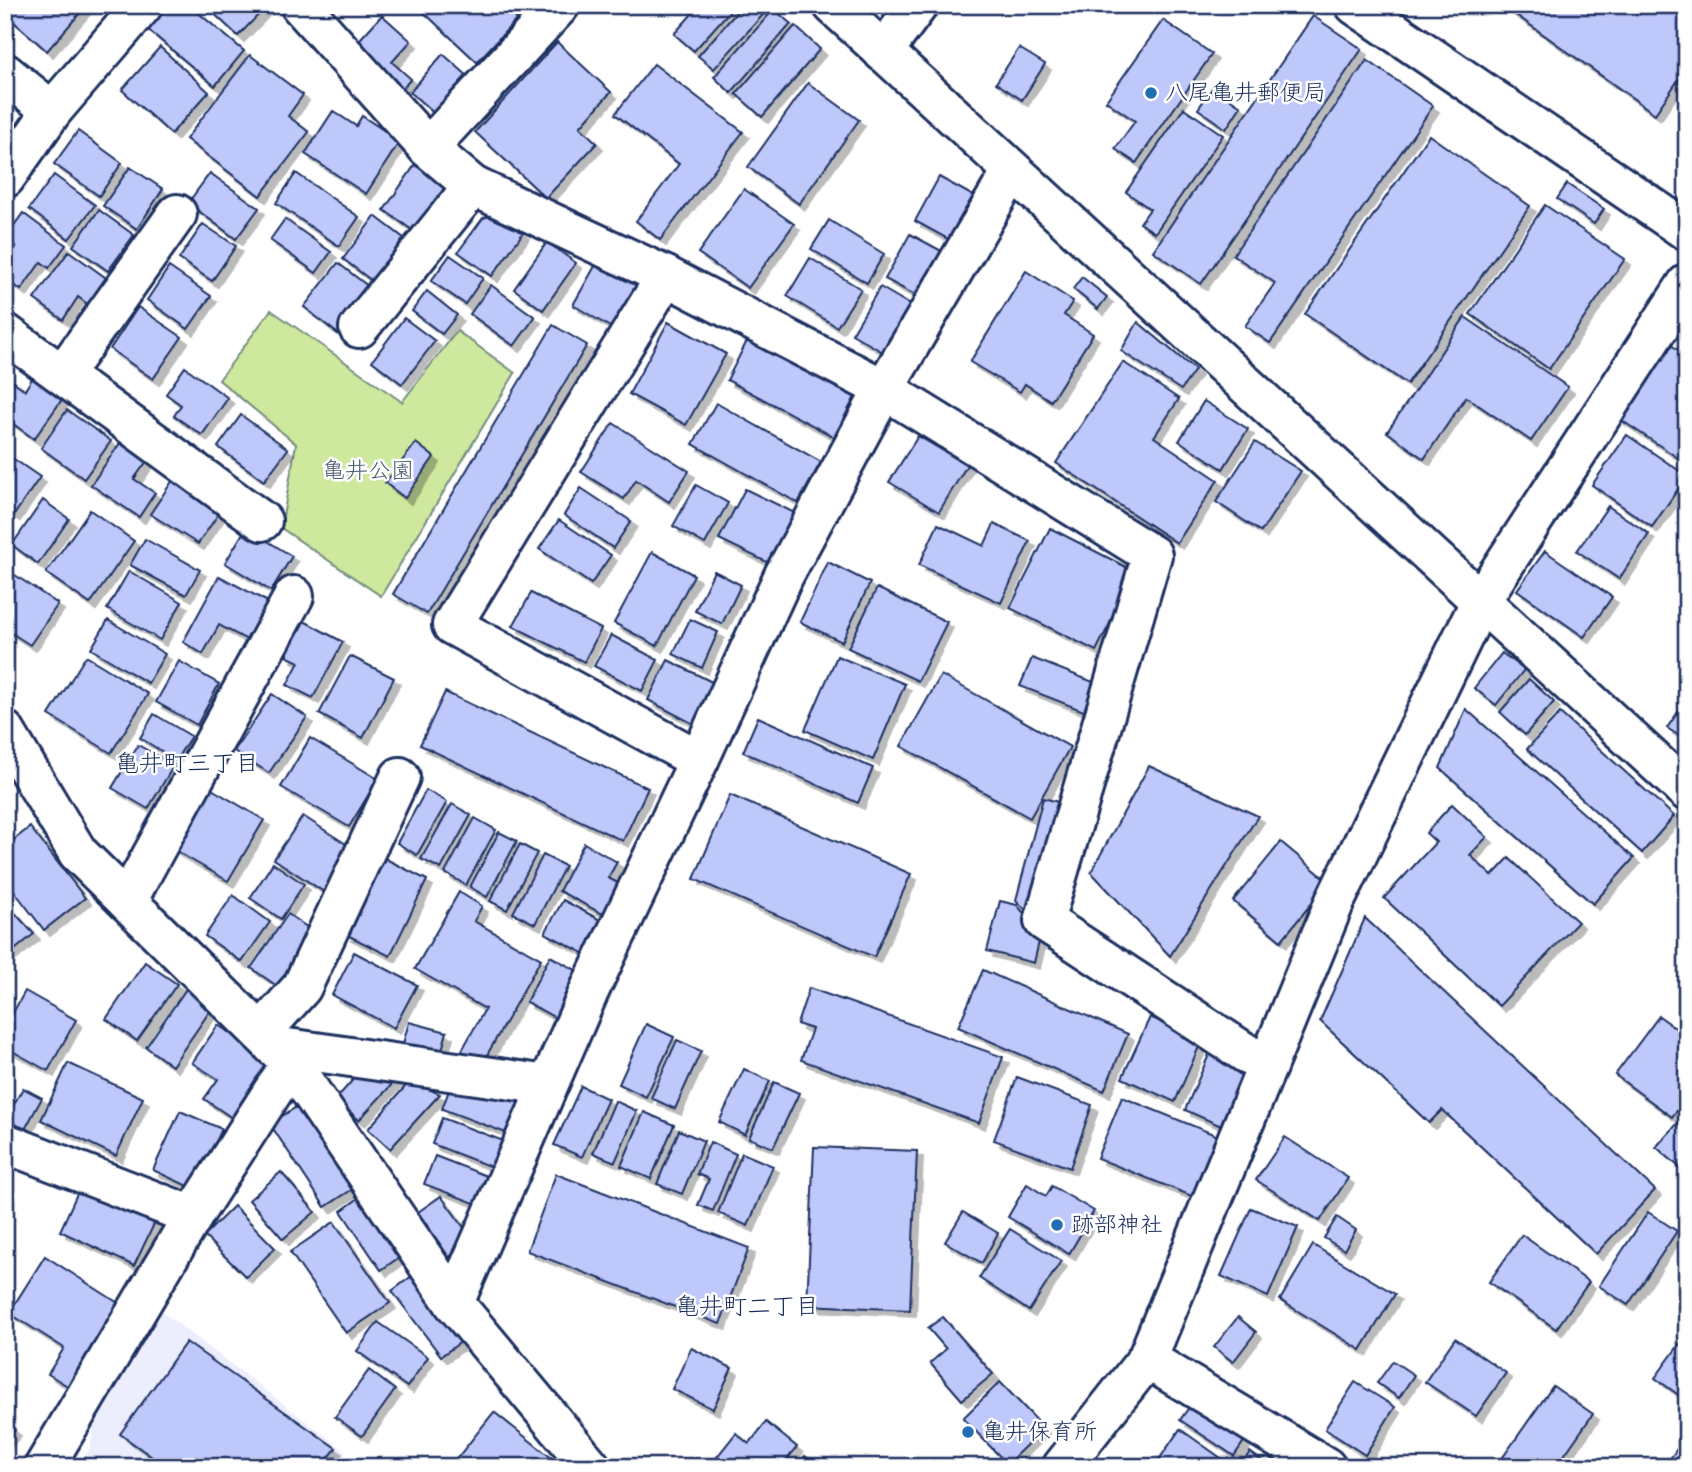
<svg xmlns="http://www.w3.org/2000/svg" width="1692" height="1472" font-family="'Architects Daughter','Klee One',sans-serif">
  <defs>
    <filter id="shadow"><feDropShadow dx="6" dy="6" stdDeviation="0" flood-color="#0004"/></filter>
  </defs>
  <rect width="100%" height="100%" fill="#fff"/>
  <filter id="ink" filterUnits="userSpaceOnUse"><feTurbulence type="fractalNoise" baseFrequency=".0143" numOctaves="2"/><feDisplacementMap in="SourceGraphic" scale="14" xChannelSelector="R" yChannelSelector="G"/><feConvolveMatrix kernelMatrix="1 2 1 2 8 2 1 2 1" color-interpolation-filters="sRGB"/></filter>
  <g filter="url(#ink)">
    <!-- built -->
    <path fill="#eceefe" d="M155,1306L345,1451L334,1467H78L89,1450L101,1398Z"/>
    <!-- green -->
    <path fill="#cee89e" stroke="#748c7e" stroke-width="2" d="M271,310L402,402L457,331L515,373L381,596L281,528L296,444L219,380Z"/>
    <!-- building -->
    <g fill="#bfc8fa" stroke="#1b2f5e" stroke-width="2" filter="url(#shadow)">
      <path d="M5,5H87L47,51L5,14Z"/>
      <path d="M165,5H189L244,51L215,86L146,28Z"/>
      <path d="M205,5H268L238,36Z"/>
      <path d="M416,5H502L517,19L477,62Z"/>
      <path d="M700,5H735L694,51L674,34Z"/>
      <path d="M743,5H769L770,7L714,69L698,56Z"/>
      <path d="M1502,5H1687V67L1655,114Z"/>
      <path d="M774,9L791,24L731,93L714,77Z"/>
      <path d="M382,15L411,41L392,62L411,79L399,92L351,49Z"/>
      <path d="M1313,16L1362,49L1201,284L1153,251Z"/>
      <path d="M1163,20L1212,54L1136,163L1115,149L1135,121L1106,101Z"/>
      <path d="M795,26L820,49L762,117L736,94Z"/>
      <path d="M557,42L611,92L580,127L597,143L546,198L475,132Z"/>
      <path d="M160,47L209,92L171,134L122,90Z"/>
      <path d="M1019,48L1045,64L1022,100L996,83Z"/>
      <path d="M443,54L469,77L436,115L410,92Z"/>
      <path d="M250,55L303,95L288,116L309,132L260,196L186,139Z"/>
      <path d="M1367,60L1433,106L1270,343L1245,326L1275,283L1233,255Z"/>
      <path d="M654,64L743,132L660,240L636,221L679,164L615,114Z"/>
      <path d="M808,83L859,120L799,204L748,167Z"/>
      <path d="M1213,87L1241,106L1226,129L1198,109Z"/>
      <path d="M1184,108L1223,135L1155,233L1140,223L1150,209L1126,192Z"/>
      <path d="M333,111L356,126L362,116L400,141L366,194L305,154Z"/>
      <path d="M5,116L23,129L5,153Z"/>
      <path d="M78,131L122,163L99,196L54,164Z"/>
      <path d="M1429,135L1530,206L1407,384L1305,314Z"/>
      <path d="M415,165L451,189L419,235L384,210Z"/>
      <path d="M130,167L163,189L137,229L103,206Z"/>
      <path d="M210,173L259,208L236,239L188,203Z"/>
      <path d="M296,173L359,217L339,246L276,203Z"/>
      <path d="M54,175L95,205L69,239L29,209Z"/>
      <path d="M939,177L979,199L955,243L915,221Z"/>
      <path d="M1567,184L1604,209L1594,224L1557,199Z"/>
      <path d="M744,189L794,224L748,288L698,253Z"/>
      <path d="M1545,205L1625,259L1549,369L1470,314Z"/>
      <path d="M99,210L134,235L108,271L73,246Z"/>
      <path d="M23,213L66,245L49,268L41,262L21,290L5,279V263L16,247L5,238Z"/>
      <path d="M497,214L523,233L492,276L458,252L483,218Z"/>
      <path d="M375,216L409,242L376,284L343,259Z"/>
      <path d="M285,219L331,252L316,273L270,240Z"/>
      <path d="M829,220L884,254L867,283L811,249Z"/>
      <path d="M203,224L236,246L212,281L179,259Z"/>
      <path d="M910,234L947,254L922,299L885,279Z"/>
      <path d="M547,242L576,263L543,310L514,289Z"/>
      <path d="M69,251L109,280L90,306L78,297L63,320L34,299Z"/>
      <path d="M450,255L483,278L465,304L431,281Z"/>
      <path d="M810,258L861,289L837,327L787,296Z"/>
      <path d="M599,259L642,284L615,330L573,305Z"/>
      <path d="M338,263L373,290L338,334L304,307Z"/>
      <path d="M169,267L211,296L188,329L147,300Z"/>
      <path d="M1026,271L1073,301L1064,315L1093,334L1051,401L1025,384L1020,392L970,362Z"/>
      <path d="M1082,277L1107,297L1098,309L1073,289Z"/>
      <path d="M491,285L535,317L514,346L470,314Z"/>
      <path d="M880,287L919,310L891,357L852,334Z"/>
      <path d="M427,291L457,315L442,334L412,311Z"/>
      <path d="M138,307L182,337L153,379L110,349Z"/>
      <path d="M1465,317L1568,387L1531,441L1466,397L1424,459L1387,432Z"/>
      <path d="M404,318L435,341L402,384L372,361Z"/>
      <path d="M668,322L726,354L686,425L629,394Z"/>
      <path d="M1138,322L1195,370L1181,390L1121,351Z"/>
      <path d="M553,325L587,345L427,614L393,594Z"/>
      <path d="M748,339L856,395L834,437L727,380Z"/>
      <path d="M1668,343L1686,355L1687,353V464L1618,418Z"/>
      <path d="M1123,362L1179,399L1154,437L1218,480L1177,543L1056,463Z"/>
      <path d="M185,367L228,398L202,435L174,416L181,405L166,394Z"/>
      <path d="M6,376L25,390L33,377L63,398L34,439L5,418Z"/>
      <path d="M1204,401L1248,429L1223,469L1179,441Z"/>
      <path d="M716,403L821,462L798,503L693,444Z"/>
      <path d="M67,410L111,441L84,479L41,448Z"/>
      <path d="M241,415L288,449L264,481L218,447Z"/>
      <path d="M613,423L689,471L669,502L636,480L624,499L581,472Z"/>
      <path d="M1627,435L1687,476L1652,527L1592,485Z"/>
      <path d="M918,436L967,465L939,512L889,482Z"/>
      <path d="M1255,442L1301,471L1261,532L1216,502Z"/>
      <path d="M120,443L147,461L134,479L155,493L139,517L91,485Z"/>
      <path d="M416,443L434,457L405,498L385,483Z"/>
      <path d="M5,453L40,477L14,515L5,509Z"/>
      <path d="M179,471L201,485L194,497L219,513L198,544L150,514Z"/>
      <path d="M696,485L728,503L705,544L673,526Z"/>
      <path d="M581,488L631,521L613,548L564,515Z"/>
      <path d="M745,489L801,516L775,566L719,539Z"/>
      <path d="M43,500L69,519L38,564L12,545Z"/>
      <path d="M1608,506L1649,534L1619,579L1577,551Z"/>
      <path d="M90,510L134,541L90,604L46,573Z"/>
      <path d="M559,520L611,555L591,584L539,549Z"/>
      <path d="M938,524L984,546L994,524L1030,541L1001,603L919,565Z"/>
      <path d="M246,528L292,556L271,591L225,563Z"/>
      <path d="M1050,528L1136,572L1096,651L1010,608Z"/>
      <path d="M145,539L200,570L186,595L130,565Z"/>
      <path d="M1545,551L1612,597L1584,637L1517,590Z"/>
      <path d="M652,552L694,575L657,646L614,623Z"/>
      <path d="M828,562L870,583L842,642L800,622Z"/>
      <path d="M6,569L58,604L30,645L5,629Z"/>
      <path d="M129,571L182,602L160,640L107,609Z"/>
      <path d="M714,571L741,585L722,624L695,611Z"/>
      <path d="M219,576L268,602L247,640L219,625L203,654L183,642Z"/>
      <path d="M877,588L947,622L918,681L848,648Z"/>
      <path d="M531,593L601,629L584,662L513,626Z"/>
      <path d="M690,619L718,632L702,668L673,654Z"/>
      <path d="M108,620L165,654L148,683L91,649Z"/>
      <path d="M304,621L343,642L313,698L287,685L299,662L286,656Z"/>
      <path d="M611,635L658,660L642,691L594,666Z"/>
      <path d="M1502,653L1524,670L1496,705L1474,688Z"/>
      <path d="M86,656L148,694L111,753L49,715Z"/>
      <path d="M350,656L394,678L363,738L319,714Z"/>
      <path d="M837,656L905,684L873,760L805,730Z"/>
      <path d="M1032,658L1101,685L1091,714L1020,686Z"/>
      <path d="M668,660L722,687L701,728L648,700Z"/>
      <path d="M179,661L219,684L197,725L156,702Z"/>
      <path d="M941,675L1070,747L1030,818L901,746Z"/>
      <path d="M1529,679L1554,702L1525,735L1500,712Z"/>
      <path d="M445,692L648,788L623,841L420,745Z"/>
      <path d="M272,694L307,717L269,773L234,751Z"/>
      <path d="M1687,699V741L1667,728Z"/>
      <path d="M1466,709L1634,858L1593,904L1440,768Z"/>
      <path d="M1560,713L1674,816L1642,853L1527,749Z"/>
      <path d="M154,714L191,736L176,760L140,738Z"/>
      <path d="M758,717L873,768L858,803L743,752Z"/>
      <path d="M310,738L378,779L349,827L281,787Z"/>
      <path d="M138,745L174,765L148,809L112,788Z"/>
      <path d="M1149,766L1258,816L1170,956L1091,872Z"/>
      <path d="M210,788L264,820L228,881L174,850Z"/>
      <path d="M426,790L447,802L417,855L397,843Z"/>
      <path d="M730,795L911,874L874,957L694,879Z"/>
      <path d="M1043,798L1070,805L1033,918L1016,900Z"/>
      <path d="M452,804L471,815L441,869L421,859Z"/>
      <path d="M1452,804L1487,837L1470,855L1492,876L1509,858L1578,922L1499,1006L1384,898L1436,842L1426,833Z"/>
      <path d="M303,816L352,848L324,892L274,859Z"/>
      <path d="M475,818L496,830L466,885L445,873Z"/>
      <path d="M30,827L85,898L44,930L5,879V847Z"/>
      <path d="M499,832L517,841L487,897L470,887Z"/>
      <path d="M1281,842L1329,882L1281,941L1233,901Z"/>
      <path d="M584,843L617,862L608,878L626,887L610,918L559,891Z"/>
      <path d="M520,844L537,853L507,910L490,901Z"/>
      <path d="M543,855L565,866L535,924L513,913Z"/>
      <path d="M384,858L427,880L390,956L345,934Z"/>
      <path d="M273,863L304,884L281,919L250,898Z"/>
      <path d="M459,892L482,906L474,921L541,959L478,1071L457,1059L485,1009L415,969Z"/>
      <path d="M233,895L270,922L242,962L205,936Z"/>
      <path d="M563,900L606,923L589,956L545,933Z"/>
      <path d="M1000,901L1017,905L1041,933L1034,963L987,951Z"/>
      <path d="M5,902L34,934L5,958Z"/>
      <path d="M288,914L314,932L277,986L251,968Z"/>
      <path d="M1365,918L1655,1190L1596,1254L1442,1110L1429,1123L1320,1021Z"/>
      <path d="M354,952L417,985L394,1028L332,995Z"/>
      <path d="M550,956L583,974L559,1020L526,1002Z"/>
      <path d="M145,962L177,984L137,1041L106,1019Z"/>
      <path d="M983,970L1128,1034L1104,1091L958,1027Z"/>
      <path d="M809,988L1003,1057L979,1123L801,1060L812,1029L797,1024Z"/>
      <path d="M186,989L212,1008L172,1066L146,1047Z"/>
      <path d="M25,991L76,1020L48,1071L5,1047V1027Z"/>
      <path d="M1659,1016L1687,1036V1097L1672,1117L1615,1075Z"/>
      <path d="M1150,1017L1202,1040L1175,1102L1122,1078Z"/>
      <path d="M409,1022L447,1032L439,1061L401,1051Z"/>
      <path d="M646,1024L674,1037L646,1097L619,1084Z"/>
      <path d="M218,1025L277,1064L238,1122L204,1099L218,1079L192,1063Z"/>
      <path d="M677,1040L701,1051L675,1109L651,1098Z"/>
      <path d="M1211,1050L1256,1071L1230,1130L1185,1110Z"/>
      <path d="M68,1063L143,1098L116,1156L41,1120Z"/>
      <path d="M364,1067L397,1079L359,1120L336,1099Z"/>
      <path d="M744,1069L770,1081L745,1135L719,1122Z"/>
      <path d="M454,1077L527,1103L514,1136L442,1109Z"/>
      <path d="M1017,1077L1092,1105L1070,1168L994,1140Z"/>
      <path d="M410,1081L440,1094L390,1149L368,1129Z"/>
      <path d="M774,1082L799,1093L773,1148L749,1138Z"/>
      <path d="M581,1086L608,1099L582,1157L554,1145Z"/>
      <path d="M23,1088L42,1098L23,1133L5,1123V1120Z"/>
      <path d="M1122,1097L1223,1138L1199,1199L1097,1158Z"/>
      <path d="M615,1101L637,1111L615,1162L593,1153Z"/>
      <path d="M304,1102L359,1185L325,1207L270,1124Z"/>
      <path d="M180,1111L222,1129L194,1189L153,1170Z"/>
      <path d="M644,1112L674,1125L651,1179L621,1166Z"/>
      <path d="M442,1118L509,1143L499,1170L432,1144Z"/>
      <path d="M1678,1123L1687,1130V1163L1682,1169L1656,1147Z"/>
      <path d="M679,1130L704,1141L682,1194L657,1184Z"/>
      <path d="M1285,1137L1348,1178L1320,1221L1256,1180Z"/>
      <path d="M710,1142L736,1154L713,1211L698,1205L709,1179L697,1174Z"/>
      <path d="M814,1147L917,1151L910,1310L807,1305Z"/>
      <path d="M742,1153L773,1166L748,1226L718,1213Z"/>
      <path d="M435,1156L492,1178L482,1206L424,1184Z"/>
      <path d="M281,1172L315,1212L283,1239L249,1200Z"/>
      <path d="M556,1174L749,1248L720,1324L527,1251Z"/>
      <path d="M1027,1184L1046,1196L1052,1186L1094,1211L1069,1254L1008,1217Z"/>
      <path d="M80,1187L155,1222L134,1266L60,1231Z"/>
      <path d="M367,1192L408,1251L381,1270L341,1211Z"/>
      <path d="M441,1196L473,1240L449,1257L418,1212Z"/>
      <path d="M234,1206L275,1248L246,1277L204,1236Z"/>
      <path d="M1251,1208L1298,1227L1268,1297L1221,1276Z"/>
      <path d="M963,1212L998,1233L982,1263L945,1242Z"/>
      <path d="M1648,1212L1677,1231L1628,1305L1599,1286Z"/>
      <path d="M1337,1217L1356,1230L1344,1250L1324,1238Z"/>
      <path d="M334,1222L390,1303L346,1333L290,1252Z"/>
      <path d="M1010,1229L1061,1261L1029,1311L979,1278Z"/>
      <path d="M1522,1235L1589,1282L1556,1329L1489,1282Z"/>
      <path d="M1313,1245L1395,1294L1361,1350L1280,1300Z"/>
      <path d="M45,1256L126,1308L74,1390L48,1374L64,1348L9,1313Z"/>
      <path d="M416,1273L465,1339L441,1356L392,1291Z"/>
      <path d="M943,1317L993,1374L962,1400L930,1363L946,1349L928,1328Z"/>
      <path d="M1238,1317L1256,1332L1233,1362L1214,1347Z"/>
      <path d="M378,1322L428,1357L407,1387L357,1351Z"/>
      <path d="M1687,1334V1401L1655,1378Z"/>
      <path d="M1455,1338L1506,1373L1476,1416L1425,1382Z"/>
      <path d="M186,1342L336,1448L322,1467H166L120,1434Z"/>
      <path d="M691,1348L732,1368L713,1409L672,1389Z"/>
      <path d="M1393,1361L1414,1375L1399,1398L1377,1383Z"/>
      <path d="M369,1370L395,1390L362,1436L335,1417Z"/>
      <path d="M1000,1382L1044,1428L1007,1464L963,1418Z"/>
      <path d="M1355,1382L1395,1407L1365,1455L1325,1429Z"/>
      <path d="M1553,1386L1593,1414L1556,1467H1496Z"/>
      <path d="M1195,1399L1249,1434L1234,1456L1180,1420Z"/>
      <path d="M494,1412L563,1467H452L451,1466Z"/>
      <path d="M5,1422L15,1430L5,1441Z"/>
      <path d="M766,1422L797,1447L781,1467H709L736,1433L749,1444Z"/>
      <path d="M1180,1429L1228,1463L1225,1467H1154Z"/>
      <path d="M1687,1435V1467H1664Z"/>
      <path d="M1250,1452L1270,1467H1239Z"/>
      <path d="M805,1456L819,1467H796Z"/>
    </g>
    <g fill="none" stroke-linecap="round" stroke-linejoin="round">
      <!-- minor casing -->
      <g stroke="#1b2f5e" stroke-width="44">
        <g id="minor">
          <path d="M300,5L428,148L473,186L666,276L884,389L1152,555L1044,921L1267,1067"/>
          <path d="M833,5L1687,791"/>
          <path d="M1355,5L1687,231"/>
          <path d="M883,52L918,5"/>
          <path d="M5,73L52,111"/>
          <path d="M428,148L560,5"/>
          <path d="M5,178L52,111L143,5"/>
          <path d="M666,276L452,625L699,760"/>
          <path d="M359,328L473,186"/>
          <path d="M5,333L262,521"/>
          <path d="M63,374L177,214"/>
          <path d="M5,731L78,853L291,1063L454,1303L591,1467"/>
          <path d="M127,901L294,596"/>
          <path d="M261,1033L302,987L400,777"/>
          <path d="M273,1046L548,1085"/>
          <path d="M5,1143L193,1216"/>
          <path d="M454,1303L590,989L699,760L784,575L884,389L1012,171"/>
          <path d="M1147,1359L1326,1467"/>
          <path d="M44,1467L193,1216L291,1063"/>
          <path d="M1062,1467L1147,1359L1335,901L1481,600L1687,284"/>
        </g>
      </g>
      <!-- minor -->
      <use href="#minor" stroke="#fff" stroke-width="38"/>
    </g>
  </g>
  <!-- markers -->
  <g fill="#1f6fb2" stroke="#fff" stroke-width="2.5">
    <circle cx="1151" cy="93" r="7"/>
    <circle cx="1057" cy="1225" r="7"/>
    <circle cx="968" cy="1432" r="7"/>
  </g>
  <g text-anchor="middle" dominant-baseline="central" stroke-width="5" stroke-linejoin="round" paint-order="stroke">
    <!-- poi labels -->
    <g font-size="23" fill="#1b2f5e" stroke="#fff" text-anchor="start">
      <text x="1165" y="93">八尾亀井郵便局</text>
      <text x="1071" y="1225">跡部神社</text>
      <text x="982" y="1432">亀井保育所</text>
    </g>
    <!-- park labels -->
    <g font-size="23" fill="#485d6e" stroke="#fff">
      <text x="368" y="471">亀井公園</text>
    </g>
    <!-- neighbourhood labels -->
    <g font-size="24" fill="#1b2f5e" stroke="#fff">
      <text x="187" y="764">亀井町三丁目</text>
      <text x="747" y="1307">亀井町二丁目</text>
    </g>
  </g>
  <!-- margin -->
  <rect width="1692" height="1472" fill="none" stroke="#fff" stroke-width="28"/>
  <rect x="14" y="14" width="1664" height="1444" fill="none" stroke="#1b2f5e" stroke-width="2.5" filter="url(#ink)"/>
</svg>
